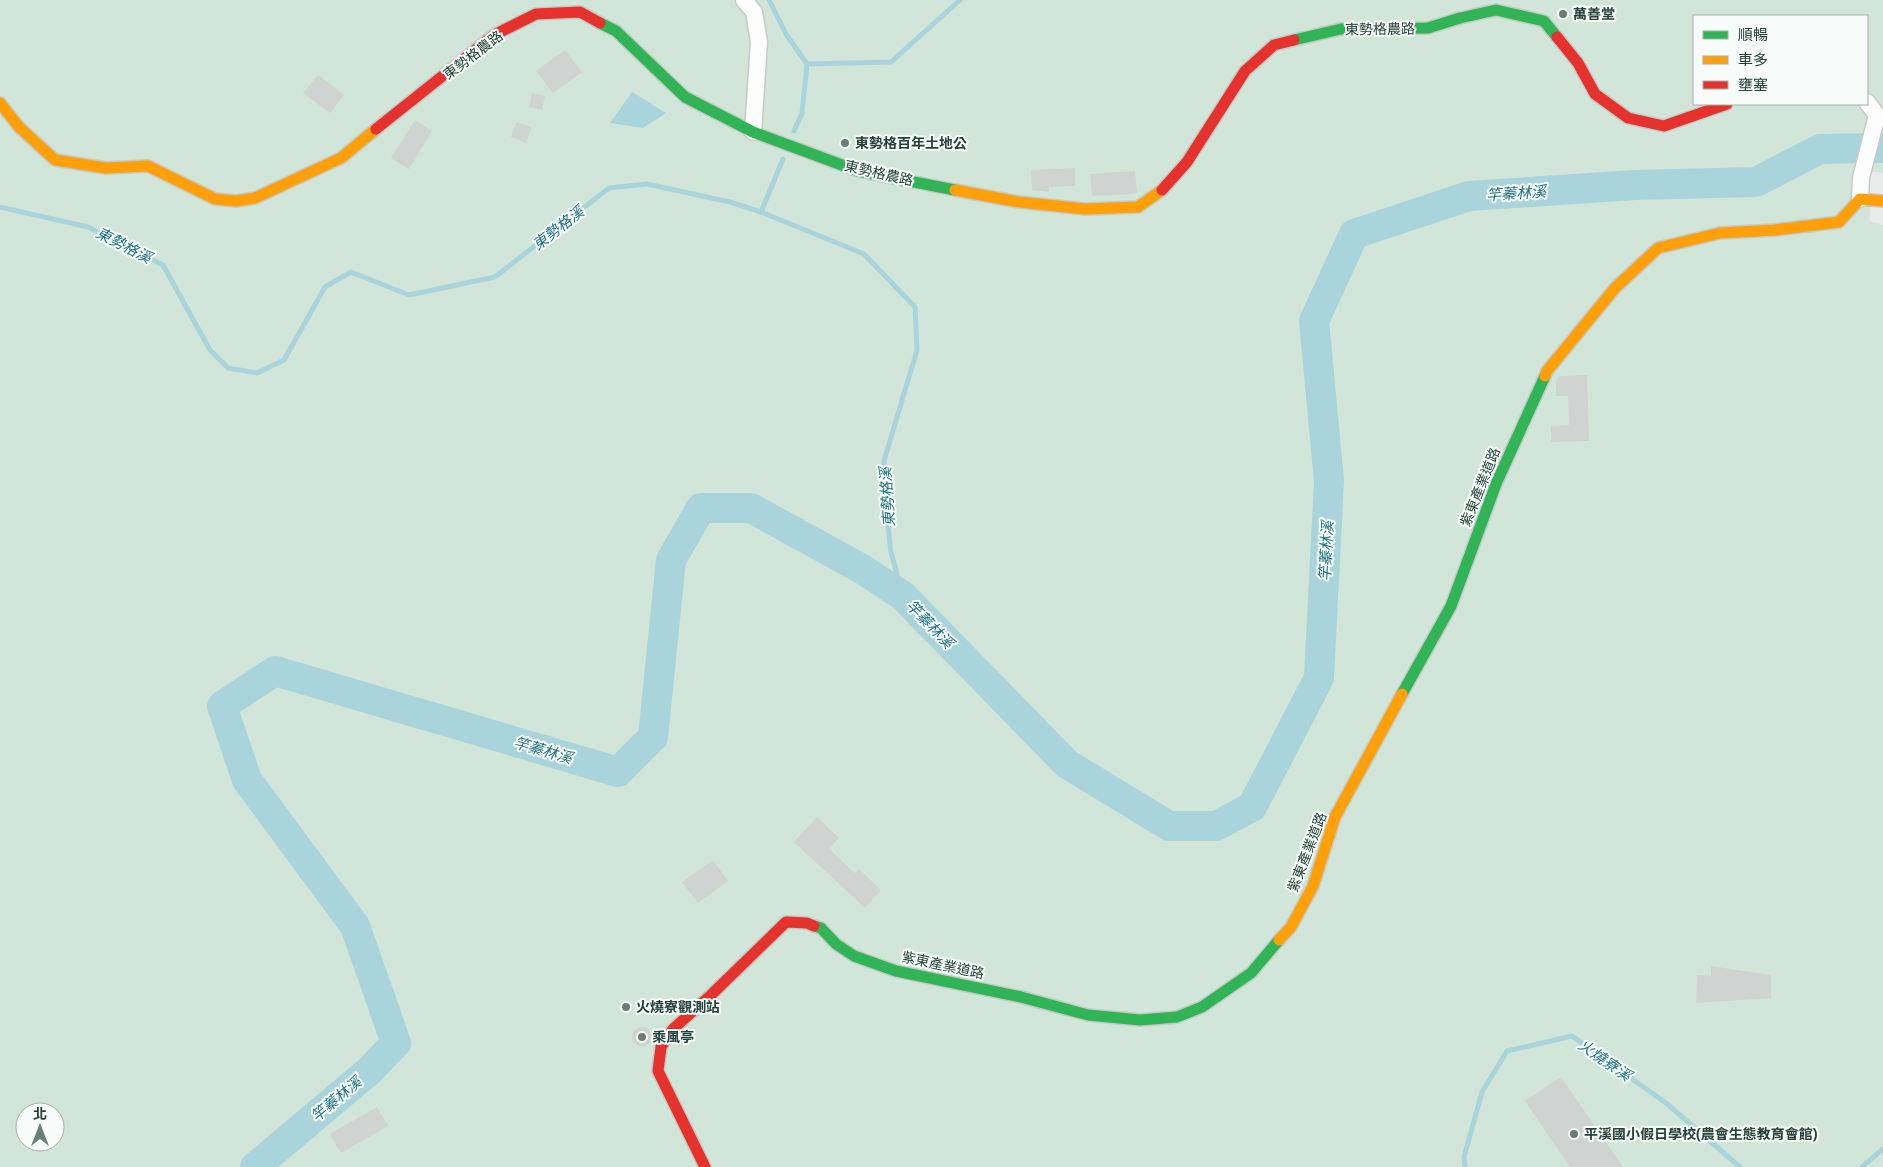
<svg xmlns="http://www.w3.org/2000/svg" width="1883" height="1167" font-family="'IBM Plex Sans','Noto Sans TC',sans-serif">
  <rect width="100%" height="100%" fill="#e8edeb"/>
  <!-- green -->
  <path fill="#d1e6d8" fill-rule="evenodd" d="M0,0H1883V173L1869,171L1870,221L1883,225V1167H0ZM1694,16H1867V104H1694ZM25,1112H55V1142H25Z"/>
  <!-- water -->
  <path fill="#a9d4db" d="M632,92L666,113L643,128L610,123Z"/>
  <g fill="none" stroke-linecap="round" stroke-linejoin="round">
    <!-- stream -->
    <g stroke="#a9d4db" stroke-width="5">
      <path d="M769,0L786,34L807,64"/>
      <path d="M794,131L802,113L807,64L891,62L960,0"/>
      <path d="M0,207L88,227L163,265L210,350L228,368L257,373L284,360L325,287L351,272L409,295L495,277L609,188L647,184L730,202L761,212L864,254L915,307L917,350L884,461L887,518L891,552L903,596"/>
      <path d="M761,212L783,159"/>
      <path d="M1465,1167L1464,1157L1482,1092L1507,1051L1572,1036L1666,1103L1740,1167"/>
      <path d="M1862,1167L1883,1149"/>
    </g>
    <!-- river -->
    <path stroke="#a9d4db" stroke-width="30" d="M255,1167L369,1071L396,1043L355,926L247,780L222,706L275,671L618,772L653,737L671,560L701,508H751L862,569L903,596L1067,764L1169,826H1216L1252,807L1319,678L1329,481L1314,321L1354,234L1469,196L1635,185L1756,182L1820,149L1883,148"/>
  </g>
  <!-- building -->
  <g fill="#cfd4d2">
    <path d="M565,50L582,72L553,93L536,71Z"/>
    <path d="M318,75L344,95L330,113L303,93Z"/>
    <path d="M532,93L545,96L542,110L529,107Z"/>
    <path d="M415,120L432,131L409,169L391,158Z"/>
    <path d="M516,122L532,127L526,143L511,137Z"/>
    <path d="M1075,168V186L1049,187V192L1032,190L1031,170Z"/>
    <path d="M1135,171L1137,192L1134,194L1092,196L1090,174Z"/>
    <path d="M1587,375L1589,441L1551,442V426L1569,425L1568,396H1556V383L1558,378L1560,376Z"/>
    <path d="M817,817L839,838L829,849L855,873L859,869L881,890L865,908L794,842Z"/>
    <path d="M713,860L728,881L698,903L682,882Z"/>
    <path d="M1711,966L1771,975V998L1696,1003L1697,975L1711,976Z"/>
    <circle cx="642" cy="1037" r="10"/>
    <path d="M1561,1077L1623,1167H1570L1525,1101Z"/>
    <path d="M377,1107L388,1126L341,1153L330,1134Z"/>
  </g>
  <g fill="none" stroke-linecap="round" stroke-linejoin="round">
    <!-- street casing -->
    <g stroke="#c5cac8" stroke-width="19">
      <g id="street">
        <path d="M744,0L754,12L759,42L753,132"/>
        <path d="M1860,199L1861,178L1877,115L1867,102"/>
      </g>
    </g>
    <!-- fast casing -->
    <g stroke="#c3cbc8" stroke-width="14">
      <g id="fast">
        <path d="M600,23L616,31L685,97L753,132L858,171L955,190"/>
        <path d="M1294,40L1341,29L1428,28L1460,18L1496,10L1544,21L1557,37"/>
        <path d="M1402,694L1451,606L1496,484L1545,376"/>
        <path d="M814,926L821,928L836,944L854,956L896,971L1021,997L1088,1015L1140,1020L1177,1017L1202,1007L1251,973L1279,940"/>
      </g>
    </g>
    <!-- slow casing -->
    <g stroke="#c3cbc8" stroke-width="14">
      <g id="slow">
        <path d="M0,103L19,127L55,160L106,168L148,166L215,199L236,201L255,198L341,158L376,129"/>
        <path d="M955,190L1019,202L1085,209L1138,207L1162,190"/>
        <path d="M1545,376L1547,371L1615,288L1658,248L1720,233L1775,230L1839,222L1860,199L1883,201"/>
        <path d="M1279,940L1291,927L1313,886L1335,817L1402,694"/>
      </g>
    </g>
    <!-- jam casing -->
    <g stroke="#c3cbc8" stroke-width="14">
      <g id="jam">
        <path d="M1557,37L1578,63L1595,94L1628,118L1664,126L1727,104"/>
        <path d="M376,129L494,35L536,14L580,12L600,23"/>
        <path d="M1162,190L1187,162L1245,71L1274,45L1294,40"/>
        <path d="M705,1167L658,1071L661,1047L673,1029L711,995L786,922L807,923L814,926"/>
      </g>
    </g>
    <!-- street -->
    <use href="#street" stroke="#fcfcfc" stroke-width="16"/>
    <!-- fast -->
    <use href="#fast" stroke="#30b455" stroke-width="11"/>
    <!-- slow -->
    <use href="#slow" stroke="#ff9f0a" stroke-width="11"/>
    <!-- jam -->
    <use href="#jam" stroke="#e5322d" stroke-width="11"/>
  </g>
  <!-- markers -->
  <g fill="#697e78" stroke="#f7fbf9" stroke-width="2">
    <circle cx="1563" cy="14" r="5"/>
    <circle cx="845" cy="143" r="5"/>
    <circle cx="626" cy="1007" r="5"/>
    <circle cx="642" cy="1037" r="5"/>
    <circle cx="1574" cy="1134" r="5"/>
  </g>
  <g text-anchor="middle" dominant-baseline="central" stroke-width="4" stroke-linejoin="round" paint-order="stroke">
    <!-- poi labels -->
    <g font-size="14" font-weight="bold" fill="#24423a" stroke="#f7fbf9" text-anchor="start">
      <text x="1573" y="14">萬善堂</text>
      <text x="855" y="143">東勢格百年土地公</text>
      <text x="636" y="1007">火燒寮觀測站</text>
      <text x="652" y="1037">乘風亭</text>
      <text x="1584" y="1134">平溪國小假日學校(農會生態教育會館)</text>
    </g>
    <!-- street labels -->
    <g font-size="14" fill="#24423a" stroke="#f7fbf9">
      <text transform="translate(1380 29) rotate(-1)">東勢格農路</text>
      <text transform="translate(473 55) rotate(-37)">東勢格農路</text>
      <text transform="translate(879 173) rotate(13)">東勢格農路</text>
      <text transform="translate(1480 487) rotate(-68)">紫東產業道路</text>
      <text transform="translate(1307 852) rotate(-69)">紫東產業道路</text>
      <text transform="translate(943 965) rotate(12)">紫東產業道路</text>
    </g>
    <!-- water labels -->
    <g font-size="15" font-style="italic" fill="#1c6f80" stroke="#f7fbf9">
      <text transform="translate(1516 193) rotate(-4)">竿蓁林溪</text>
      <text transform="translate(558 228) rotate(-38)">東勢格溪</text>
      <text transform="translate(124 245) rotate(27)">東勢格溪</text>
      <text transform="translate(887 497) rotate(-94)">東勢格溪</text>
      <text transform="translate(1326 551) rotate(-87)">竿蓁林溪</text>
      <text transform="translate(930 624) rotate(46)">竿蓁林溪</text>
      <text transform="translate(543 750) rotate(16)">竿蓁林溪</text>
      <text transform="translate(1605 1060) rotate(35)">火燒寮溪</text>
      <text transform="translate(336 1099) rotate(-40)">竿蓁林溪</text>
    </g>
  </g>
  <!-- legend -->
  <rect x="1693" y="15" width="175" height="90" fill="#f7fbf9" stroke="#a3b1ad"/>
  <rect x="1703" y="31" width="25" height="8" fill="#30b455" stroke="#a3b1ad"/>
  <text x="1738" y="40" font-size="15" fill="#24423a">順暢</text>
  <rect x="1703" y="56" width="25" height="8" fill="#ff9f0a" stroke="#a3b1ad"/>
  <text x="1738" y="65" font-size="15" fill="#24423a">車多</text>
  <rect x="1703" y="81" width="25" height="8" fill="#e5322d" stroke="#a3b1ad"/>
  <text x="1738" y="90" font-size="15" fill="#24423a">壅塞</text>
  <!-- north arrow -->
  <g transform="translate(40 1127)"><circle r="24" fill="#f7fbf9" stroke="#a3b1ad"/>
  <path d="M0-4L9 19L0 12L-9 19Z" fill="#697e78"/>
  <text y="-8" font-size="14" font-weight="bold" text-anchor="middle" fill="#24423a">北</text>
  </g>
</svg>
